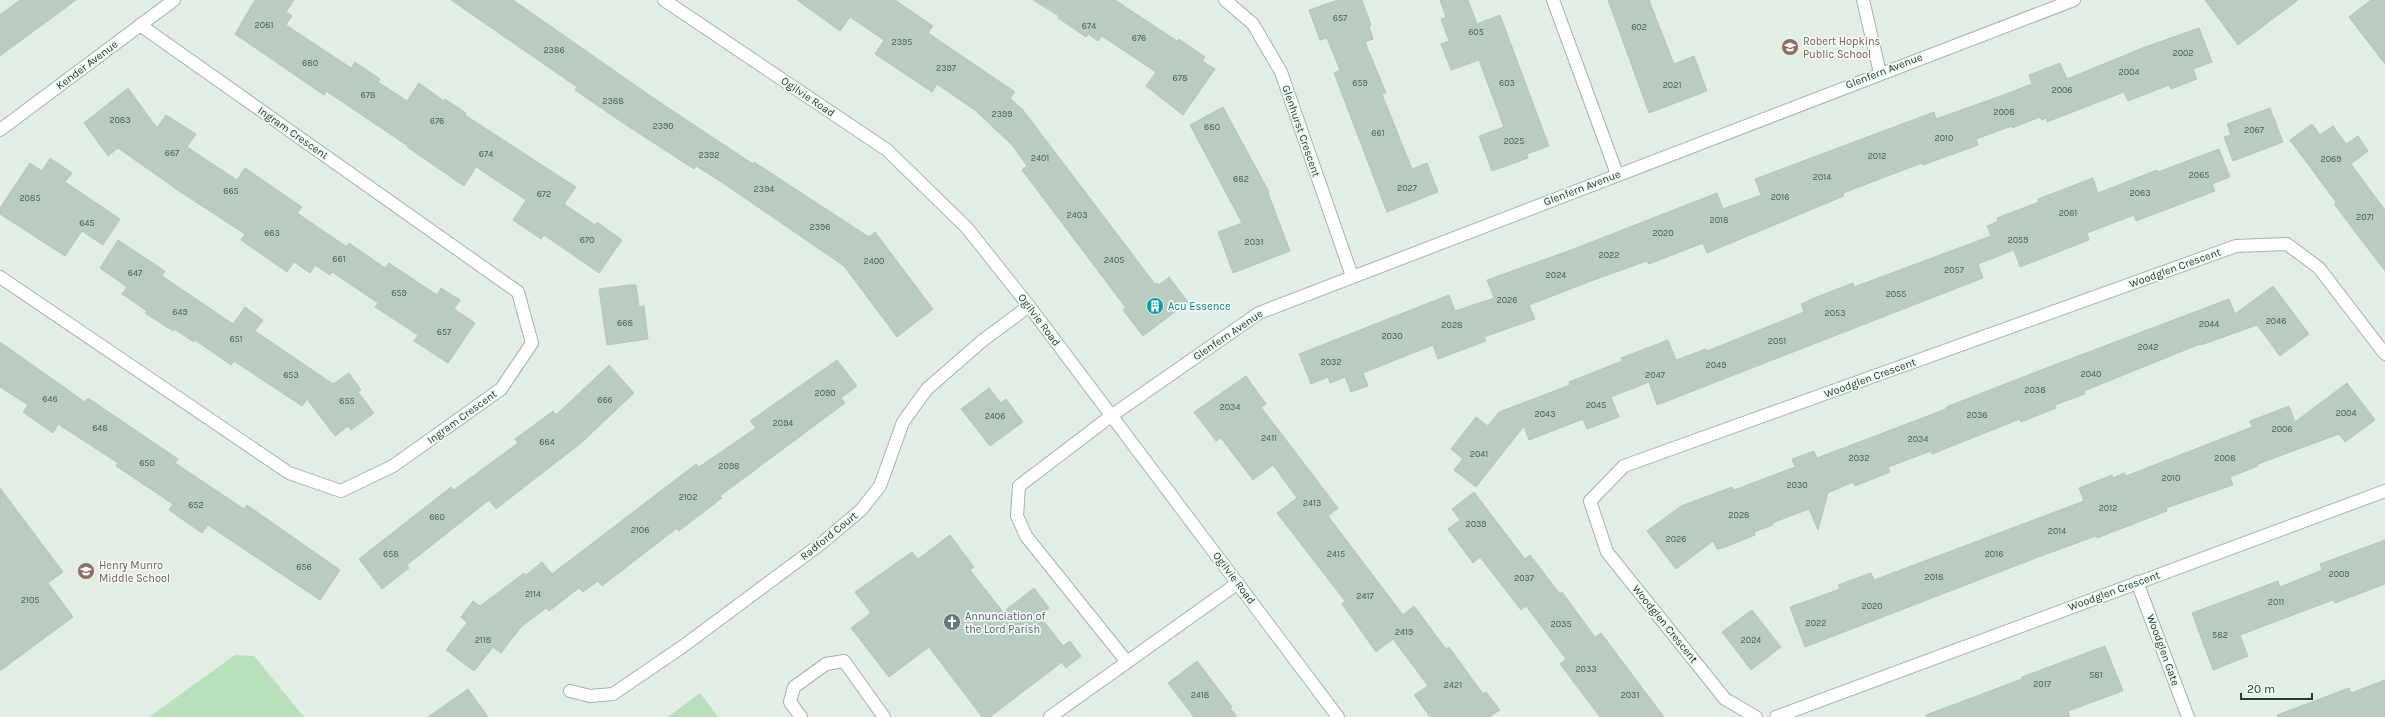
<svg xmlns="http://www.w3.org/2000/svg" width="2385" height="717" font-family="Karla,sans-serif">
  <rect width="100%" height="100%" fill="#e2ede5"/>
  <!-- green -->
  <g fill="#b9dfbb">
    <path d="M235,655L254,656L304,717H149Z"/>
    <path d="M700,693L718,717H668Z"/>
  </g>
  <!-- building -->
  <g fill="#bacbc0" stroke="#b4c7bb">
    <path d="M20,0H76L0,56V15Z"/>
    <path d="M255,0H294L286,12L292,16L286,25L351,68L355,62L380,79L378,82L407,101L419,83L444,101L445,99L466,113L465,115L576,187L564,204L595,225L597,222L622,240L599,273L544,235L541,239L513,220L526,200L476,167L464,186L407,147L408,146L326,91L324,95L235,34Z"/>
    <path d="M451,0H513L658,101L753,164L754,162L869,237L875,232L933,309L897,337L844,266L720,181L696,166L694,169L620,121L575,90L577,87Z"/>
    <path d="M797,0H895L933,26L928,33L1015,92L1010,98L1023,110L1155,284L1157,283L1159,285L1169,277L1188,302L1143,336L1123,310L1126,308L1022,170L1027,166L1012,145L976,111L937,84L932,92L875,54L884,40L850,17L840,31Z"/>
    <path d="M1033,0H1115L1177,41L1179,39L1205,57L1202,61L1215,69L1183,115L1146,86L1156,72L1102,36L1098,41L1088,34L1086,37L1058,18L1059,16Z"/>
    <path d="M1338,0H1362L1371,25L1369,26L1373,39L1365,42L1386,93L1382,94L1412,169L1427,163L1438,192L1387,212L1334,73L1340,70L1327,38L1320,40L1309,10Z"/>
    <path d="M1440,0H1468L1477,24L1500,15L1549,146L1527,154L1528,158L1492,171L1479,136L1504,127L1479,60L1451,70L1441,44L1449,41L1441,19L1446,17Z"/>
    <path d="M1608,0H1649L1674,64L1694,56L1707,91L1649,113Z"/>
    <path d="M2205,0H2298L2238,45Z"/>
    <path d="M2371,0H2385V64L2349,17Z"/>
    <path d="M2199,28L2212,62L2193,69L2197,79L2171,89L2169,85L2128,101L2124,92L2047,122L2046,118L2042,120L2040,117L2012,128V126L1976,139L1978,145L1923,165L1922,163L1843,193L1844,196L1707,253L1703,243L1649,264L1647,261L1591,281L1529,305L1535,319L1484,337L1486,341L1438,359L1433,345L1363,373L1368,386L1351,392L1345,377L1330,383L1328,377L1311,384L1299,354L1449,295L1455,311L1494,298L1487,280L1571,250L1717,193L1723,209L1761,195L1755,179L1934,112L1936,119L1995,98L2032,84L2029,75L2060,63L2067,79L2145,47Z"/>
    <path d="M128,88L157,128L166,115L196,134L187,147L237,180L245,168L302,207L297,213L347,247L349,243L385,268L389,263L437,295L441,288L460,300L454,309L475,323L448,363L414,341L418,335L375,307L378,303L332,272L330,275L315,265L310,273L294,262L287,272L241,240L245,234L182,193L118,148L108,156L84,123Z"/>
    <path d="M1223,107L1269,192L1268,193L1290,251L1233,273L1218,232L1242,223L1190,125Z"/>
    <path d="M2270,108L2283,142L2233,161L2224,137L2231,135L2227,124Z"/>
    <path d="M2312,124L2320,135L2333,126L2346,144L2358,136L2368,151L2351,164L2385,210V271L2334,204L2336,202L2290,140Z"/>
    <path d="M2219,149L2230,177L2212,184L2215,191L2136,221L2134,215L2087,233L2089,240L2020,267L2014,250L1978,264L1983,278L1657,405L1649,382L1611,397L1619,417L1587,429L1583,419L1529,440L1524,426L1476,487L1454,470L1463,459L1451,449L1476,417L1488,426L1499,412L1570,385L1569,382L1622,361L1621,358L1668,340L1676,360L1706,349L1707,351L1804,312L1801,304L1814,298L1853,283L1854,287L1991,236L1987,226L1998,221L1997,218L2039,202L2038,199L2093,178L2098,193L2157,170L2158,172Z"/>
    <path d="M50,158L72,173L65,182L120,219L103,245L82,231L65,256L0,214V208L30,163L42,171Z"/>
    <path d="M118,240L165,271L162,276L233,324L245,307L263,320L255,331L333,384L349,373L361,390L358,392L374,413L351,430L348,426L335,436L307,399L302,406L234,361L231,365L195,340L194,342L174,329L173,331L145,313L147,311L122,294L127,287L100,268Z"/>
    <path d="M629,285H636L639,307L644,306L648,339L607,345L599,289Z"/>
    <path d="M2273,286L2309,334L2280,356L2257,325L2201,345L2200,344L2084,391L2085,394L2055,405L2056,408L2021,422L2020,419L1932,454L1931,451L1888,467L1890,472L1855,486L1853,482L1828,493L1818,530L1809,509L1772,523L1773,525L1754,532L1755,535L1723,548L1717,549L1713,541L1676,569L1647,531L1681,506L1732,487L1734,490L1795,467L1792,459L1814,451L1817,458L1946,409V407L2041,370L2229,299L2235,314Z"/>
    <path d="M0,342L85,402L88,398L178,459L175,463L244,509L247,505L340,570L320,600L208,525L202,533L169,510L173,504L116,466L118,463L58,424L53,433L23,412L28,405L0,387Z"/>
    <path d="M837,360L857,386L841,398L845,403L720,496L722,498L679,531L677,528L602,586L598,581L583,592L579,588L549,611L546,608L521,627L501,653L493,647L474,671L446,650L467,623L461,617L473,601L480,606L524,573L526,575L542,562L552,574L696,464L699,467L756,428L750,421Z"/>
    <path d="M609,365L634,393L581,443L496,509L489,500L407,565L409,568L382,589L359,559L451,487L454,490L518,443L515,439L553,411L556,415Z"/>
    <path d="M1246,376L1266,404L1261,407L1338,508L1328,516L1403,615L1414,606L1446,649L1449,647L1483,694L1486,692L1500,710L1489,717H1430L1414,695L1428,686L1393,639L1376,652L1342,604L1345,601L1277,513L1297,498L1273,465L1253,480L1221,438L1216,441L1194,412Z"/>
    <path d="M2347,383L2375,420L2345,442L2339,434L2258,464V466L2230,477L2233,485L2166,508L2167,511L2097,538L2096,536L2041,556L1805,647L1790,607L1840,589L1838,585L1871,573L1874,580L2084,501L2079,488L2112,475L2113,478L2124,473L2126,476L2252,427L2250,421L2289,406L2295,422Z"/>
    <path d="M989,388L1001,403L1006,399L1023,422L990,446L961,409Z"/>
    <path d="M0,488L63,572L48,583L73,617L0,671Z"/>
    <path d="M1474,492L1518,550L1525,559L1530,555L1560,594L1562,592L1595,637L1601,633L1664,717H1600L1560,664L1566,659L1526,606L1521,610L1480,557L1473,563L1448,529L1460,520L1452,509Z"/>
    <path d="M950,535L974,567L970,570L1003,612L1034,588L1049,608L1040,616L1063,646L1070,641L1081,656L1066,668L1062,662L990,717H982L929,647L889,677L851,628L871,613L855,592L912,552L918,559Z"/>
    <path d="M2385,540V584L2335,603L2333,600L2240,635L2248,656L2213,670L2192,613L2278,581L2280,587L2322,570L2320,564Z"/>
    <path d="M1752,610L1781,647L1751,670L1722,632Z"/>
    <path d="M2105,646L2123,691L2068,711L2070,717H1926V715L2022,679V677Z"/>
    <path d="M1197,661L1232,707L1230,708L1237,717H1194L1168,683Z"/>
    <path d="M2385,680V717H2278L2277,715L2349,688L2351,693Z"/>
    <path d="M468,689L488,717H428Z"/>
  </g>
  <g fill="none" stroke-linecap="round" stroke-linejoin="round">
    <!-- lane casing -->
    <g stroke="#a4b5ab" stroke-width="14">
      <g id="lane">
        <path d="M1863,0L1880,73"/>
        <path d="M1111,416L1019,486L1017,516L1026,536L1127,662"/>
        <path d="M801,717L790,702L794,687L826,664L844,661L884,717"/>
        <path d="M1050,717L1238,583"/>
      </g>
    </g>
    <!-- street casing -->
    <g stroke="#a4b5ab" stroke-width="14">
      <g id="street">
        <path d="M1225,0L1253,24L1281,72L1352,276"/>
        <path d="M1553,0L1617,174"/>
        <path d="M0,130L174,0"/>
        <path d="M0,277L289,473L341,491L393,466L501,389L532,343L518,292L140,25"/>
        <path d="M1111,416L1259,313L2074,0"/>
        <path d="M2137,582L2188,717"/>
        <path d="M570,691L590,696L613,694L682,647L822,543L861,510L880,486L903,422L927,389L982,341L1029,306"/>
        <path d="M1756,717L1725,699L1607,552L1590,501L1624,466L2236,246L2287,244L2319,268L2385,354"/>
        <path d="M1776,717L2385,491"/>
      </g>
    </g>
    <!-- secondary casing -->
    <g stroke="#a2bcae" stroke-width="14">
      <path id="secondary" d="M664,0L887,150L967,228L1029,306L1338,717"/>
    </g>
    <!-- lane -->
    <use href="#lane" stroke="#fff" stroke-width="12"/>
    <!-- street -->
    <use href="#street" stroke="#fff" stroke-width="12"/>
    <!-- secondary -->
    <use href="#secondary" stroke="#fff" stroke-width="12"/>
  </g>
  <!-- icons -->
  <defs>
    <g id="school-disc" transform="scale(0.9)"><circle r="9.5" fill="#8d6e63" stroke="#f2f9f4"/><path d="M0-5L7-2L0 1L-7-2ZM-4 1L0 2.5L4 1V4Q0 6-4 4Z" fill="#fff"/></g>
    <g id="building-disc" transform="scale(0.9)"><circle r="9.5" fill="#0f9aa8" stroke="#f2f9f4"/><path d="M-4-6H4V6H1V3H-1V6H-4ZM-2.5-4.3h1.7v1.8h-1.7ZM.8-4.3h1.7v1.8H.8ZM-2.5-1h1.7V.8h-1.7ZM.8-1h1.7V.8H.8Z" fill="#fff"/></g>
    <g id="church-disc" transform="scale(0.9)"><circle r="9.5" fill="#6b7280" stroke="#f2f9f4"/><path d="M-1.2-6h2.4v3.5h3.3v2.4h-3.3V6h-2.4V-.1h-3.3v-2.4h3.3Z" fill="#fff"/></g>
  </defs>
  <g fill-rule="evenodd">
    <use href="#school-disc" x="1790" y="47"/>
    <use href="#building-disc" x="1155" y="306"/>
    <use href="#school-disc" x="86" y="571"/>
    <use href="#church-disc" x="952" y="622"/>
  </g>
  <g text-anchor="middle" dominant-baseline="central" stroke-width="3.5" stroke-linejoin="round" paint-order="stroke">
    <!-- number labels -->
    <g font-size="9" fill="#476254">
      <text x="1340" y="18">657</text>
      <text x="264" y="25">2081</text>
      <text x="1089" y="26">674</text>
      <text x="1639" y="27">602</text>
      <text x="1476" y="32">605</text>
      <text x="1139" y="38">676</text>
      <text x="902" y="42">2395</text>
      <text x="554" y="50">2386</text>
      <text x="2183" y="53">2002</text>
      <text x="310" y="63">680</text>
      <text x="946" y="68">2397</text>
      <text x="2129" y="72">2004</text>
      <text x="1180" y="78">678</text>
      <text x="1360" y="83">659</text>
      <text x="1507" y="83">603</text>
      <text x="1672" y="85">2021</text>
      <text x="2062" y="90">2006</text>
      <text x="368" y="95">678</text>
      <text x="613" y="101">2388</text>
      <text x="2004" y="112">2008</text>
      <text x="1002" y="114">2399</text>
      <text x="120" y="120">2083</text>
      <text x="437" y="121">676</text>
      <text x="663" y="126">2390</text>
      <text x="1212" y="127">680</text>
      <text x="2254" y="130">2067</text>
      <text x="1378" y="133">661</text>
      <text x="1944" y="138">2010</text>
      <text x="1514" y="141">2025</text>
      <text x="172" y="153">667</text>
      <text x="486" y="154">674</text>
      <text x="709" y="155">2392</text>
      <text x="1877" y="156">2012</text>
      <text x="1040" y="158">2401</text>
      <text x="2331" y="159">2069</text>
      <text x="2199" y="175">2065</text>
      <text x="1822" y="177">2014</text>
      <text x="1241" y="179">682</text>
      <text x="1407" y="188">2027</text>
      <text x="764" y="189">2394</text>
      <text x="231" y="191">665</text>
      <text x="2140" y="193">2063</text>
      <text x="544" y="194">672</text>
      <text x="1780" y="197">2016</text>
      <text x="30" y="198">2085</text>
      <text x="2068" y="213">2061</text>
      <text x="1077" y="215">2403</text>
      <text x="2365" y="217">2071</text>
      <text x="1719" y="220">2018</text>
      <text x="87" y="223">645</text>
      <text x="820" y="227">2396</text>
      <text x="272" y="233">663</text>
      <text x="1663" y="233">2020</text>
      <text x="587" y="240">670</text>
      <text x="2018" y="240">2059</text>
      <text x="1254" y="242">2031</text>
      <text x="1609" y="255">2022</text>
      <text x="339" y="259">661</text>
      <text x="1114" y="260">2405</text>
      <text x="874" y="261">2400</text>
      <text x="1954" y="270">2057</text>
      <text x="135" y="273">647</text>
      <text x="1556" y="275">2024</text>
      <text x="399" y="293">659</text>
      <text x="1896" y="294">2055</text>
      <text x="1507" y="300">2026</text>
      <text x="180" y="312">649</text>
      <text x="1835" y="313">2053</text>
      <text x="2276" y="321">2046</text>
      <text x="625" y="323">668</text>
      <text x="2209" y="324">2044</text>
      <text x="1452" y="325">2028</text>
      <text x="444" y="332">657</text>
      <text x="1392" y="336">2030</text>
      <text x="236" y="339">651</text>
      <text x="1777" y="341">2051</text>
      <text x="2148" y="347">2042</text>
      <text x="1331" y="362">2032</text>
      <text x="1716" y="365">2049</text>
      <text x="2091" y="374">2040</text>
      <text x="291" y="375">653</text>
      <text x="1655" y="375">2047</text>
      <text x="2035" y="390">2038</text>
      <text x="825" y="393">2090</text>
      <text x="50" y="399">646</text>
      <text x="605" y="400">666</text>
      <text x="347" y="401">655</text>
      <text x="1596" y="405">2045</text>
      <text x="1230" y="407">2034</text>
      <text x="2346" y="413">2004</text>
      <text x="1545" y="414">2043</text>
      <text x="1977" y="415">2036</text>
      <text x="995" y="416">2406</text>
      <text x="783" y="423">2094</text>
      <text x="100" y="428">648</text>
      <text x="2282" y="429">2006</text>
      <text x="1269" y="438">2411</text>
      <text x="1918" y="439">2034</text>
      <text x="547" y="442">664</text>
      <text x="1479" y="454">2041</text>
      <text x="1859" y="458">2032</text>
      <text x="2225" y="458">2008</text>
      <text x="147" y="463">650</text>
      <text x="729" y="466">2098</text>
      <text x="2171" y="478">2010</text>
      <text x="1797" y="485">2030</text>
      <text x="688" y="497">2102</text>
      <text x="1312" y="503">2413</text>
      <text x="196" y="505">652</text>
      <text x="2108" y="508">2012</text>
      <text x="1739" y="515">2028</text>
      <text x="437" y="517">660</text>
      <text x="1476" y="524">2039</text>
      <text x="640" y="530">2106</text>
      <text x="2057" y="531">2014</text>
      <text x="1676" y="539">2026</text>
      <text x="391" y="554">658</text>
      <text x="1336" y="554">2415</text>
      <text x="1994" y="554">2016</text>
      <text x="304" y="567">656</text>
      <text x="2339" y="574">2009</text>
      <text x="1934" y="577">2018</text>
      <text x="1524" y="578">2037</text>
      <text x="533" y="594">2114</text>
      <text x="1365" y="596">2417</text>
      <text x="30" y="600">2105</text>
      <text x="2276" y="602">2011</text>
      <text x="1872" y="606">2020</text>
      <text x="1816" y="623">2022</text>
      <text x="1561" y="624">2035</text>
      <text x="1404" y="632">2419</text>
      <text x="2220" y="635">582</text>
      <text x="483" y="640">2118</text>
      <text x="1751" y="640">2024</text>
      <text x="1586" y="669">2033</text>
      <text x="2096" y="675">581</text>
      <text x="2042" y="684">2017</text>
      <text x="1453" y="685">2421</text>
      <text x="1200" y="695">2418</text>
      <text x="1630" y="695">2031</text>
    </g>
    <!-- education labels -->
    <g font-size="11" fill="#785e54" stroke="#f2f9f4" text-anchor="start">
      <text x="1803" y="41">Robert Hopkins<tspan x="1803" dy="13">Public School</tspan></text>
      <text x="99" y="565">Henry Munro<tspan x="99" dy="13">Middle School</tspan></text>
    </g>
    <!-- street labels -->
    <g font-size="11" fill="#213f30" stroke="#f2f9f4">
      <text transform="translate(87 65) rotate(-37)">Kender Avenue</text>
      <text transform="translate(1884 71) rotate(-21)">Glenfern Avenue</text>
      <text transform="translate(808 97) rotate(34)">Ogilvie Road</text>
      <text transform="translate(1301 131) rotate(71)">Glenhurst Crescent</text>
      <text transform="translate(293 133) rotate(35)">Ingram Crescent</text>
      <text transform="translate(1582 188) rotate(-21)">Glenfern Avenue</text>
      <text transform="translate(2175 268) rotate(-20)">Woodglen Crescent</text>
      <text transform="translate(1039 320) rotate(53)">Ogilvie Road</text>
      <text transform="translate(1228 335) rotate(-34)">Glenfern Avenue</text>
      <text transform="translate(1870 378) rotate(-20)">Woodglen Crescent</text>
      <text transform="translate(462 417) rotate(-36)">Ingram Crescent</text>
      <text transform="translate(829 536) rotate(-39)">Radford Court</text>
      <text transform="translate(1234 578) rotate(53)">Ogilvie Road</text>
      <text transform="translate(2114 591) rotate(-20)">Woodglen Crescent</text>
      <text transform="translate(1665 624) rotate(51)">Woodglen Crescent</text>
      <text transform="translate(2163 650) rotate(70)">Woodglen Gate</text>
    </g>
    <!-- culture labels -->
    <g font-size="11" fill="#0d838f" stroke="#f2f9f4" text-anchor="start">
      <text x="1168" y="306">Acu Essence</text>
    </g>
    <!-- worship labels -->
    <g font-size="11" fill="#5b616d" stroke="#f2f9f4" text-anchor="start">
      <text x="965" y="616">Annunciation of<tspan x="965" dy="13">the Lord Parish</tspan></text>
    </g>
  </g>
  <!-- scale -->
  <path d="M2241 693v6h71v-6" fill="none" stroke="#213f30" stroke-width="2"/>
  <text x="2247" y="693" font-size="12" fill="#213f30" stroke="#f2f9f4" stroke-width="3" paint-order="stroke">20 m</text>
</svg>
